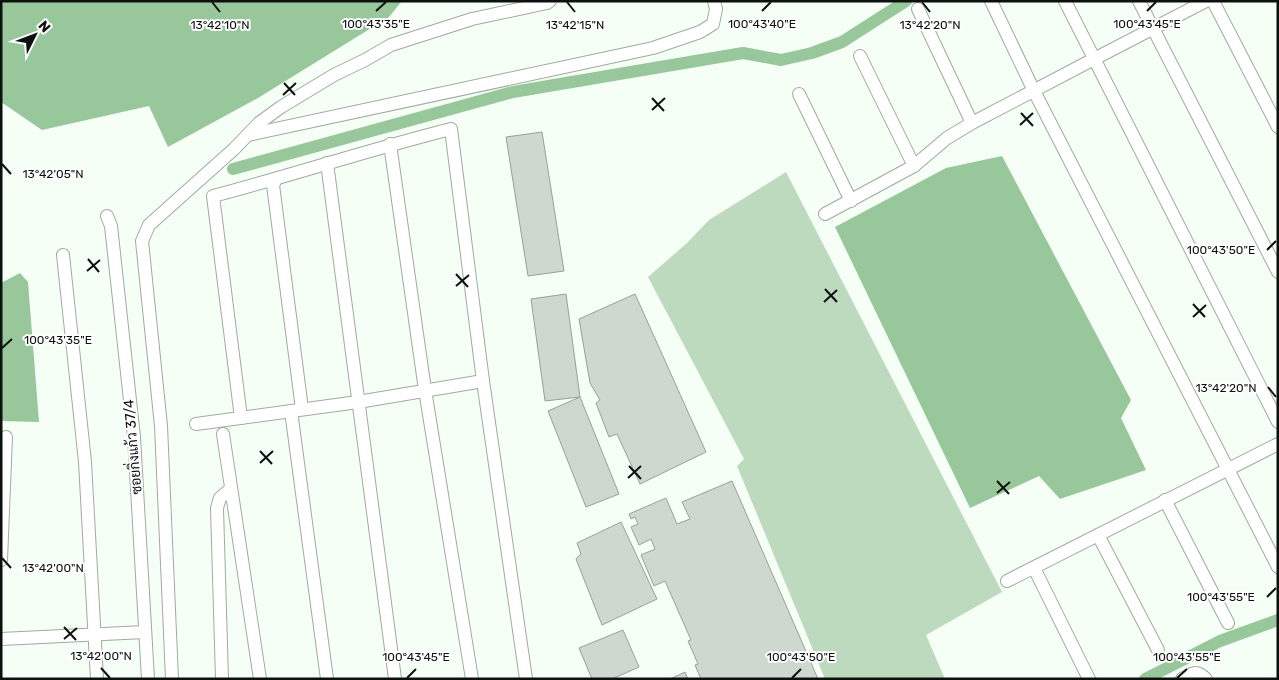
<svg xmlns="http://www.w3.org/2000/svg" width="1279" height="680" font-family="Rubik,Sarabun,sans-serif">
  <rect width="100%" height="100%" fill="#f5fff5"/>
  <!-- green -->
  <path fill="#bddabf" d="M786,172L1002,592L926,635L945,679H825L737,466L744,459L648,277L687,243L709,220Z"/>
  <!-- water -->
  <g fill="#98c79b">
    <path d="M1,1H402L389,17L258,98L168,147L149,106L42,130L1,102Z"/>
    <path d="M1002,156L1131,400L1121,418L1146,470L1060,499L1039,476L970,508L835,227L946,168Z"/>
    <path d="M20,273L28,282L39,422L1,421V283Z"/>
  </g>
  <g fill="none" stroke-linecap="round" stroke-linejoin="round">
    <!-- canal -->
    <g stroke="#98c79b" stroke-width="12">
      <path d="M233,169L513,92L743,53L781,60L812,53L842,42L906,1"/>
      <path d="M1145,679L1220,641L1278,620"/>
    </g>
  </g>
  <!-- building -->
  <g fill="#ced8ce" stroke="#97a198">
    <path d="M542,132L564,271L528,276L506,137Z"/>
    <path d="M566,294L580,397L545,401L531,299Z"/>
    <path d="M635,294L706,452L640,484L617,434L609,437L596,403L600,400L590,383L579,319Z"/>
    <path d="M580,397L619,494L586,507L548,411Z"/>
    <path d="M732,481L818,679H701L695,665L698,664L688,641L691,640L665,581L654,586L641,555L655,549L651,539L639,545L631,527L638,524L635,517L631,519L629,514L666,498L677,524L690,519L682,502Z"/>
    <path d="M621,522L657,599L602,625L576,559L581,554L577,543Z"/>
    <path d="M623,630L639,667L612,679H592L579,648Z"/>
    <path d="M685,672L688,679H670Z"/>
  </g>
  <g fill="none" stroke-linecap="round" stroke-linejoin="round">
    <!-- minor casing -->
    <g stroke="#a0aaa1" stroke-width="14">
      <g id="minor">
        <path d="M991,1L1034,91L1278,567"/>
        <path d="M1065,1L1278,422"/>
        <path d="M1139,1L1278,272"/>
        <path d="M1213,1L1278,127"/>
        <path d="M918,9L972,123"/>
        <path d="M860,56L914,166"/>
        <path d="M799,94L851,201"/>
        <path d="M248,135L653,48L700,32L713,24L716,9L714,1"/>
        <path d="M390,144L425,390L472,679"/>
        <path d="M327,163L395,679"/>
        <path d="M276,179L273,185L302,409"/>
        <path d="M825,214L914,166L947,138L972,123L1094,59L1206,1"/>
        <path d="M107,216L111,226L134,437L148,679"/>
        <path d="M63,255L85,462L97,679"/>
        <path d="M291,411L327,679"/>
        <path d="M241,418L213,196C293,175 371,149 451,129L483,381L526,679"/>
        <path d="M196,424L358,402L483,381"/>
        <path d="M223,434L260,679"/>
        <path d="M1165,500L1228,623"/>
        <path d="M1098,535L1158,650"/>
        <path d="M1,560L6,437"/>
        <path d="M1034,568L1089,679"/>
        <path d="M1007,581L1278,444"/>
        <path d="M1,639L145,632"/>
        <path d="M172,679L161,426L142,241L149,225L234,149L259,123L281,107L334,75L365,60L391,45L472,19L547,3L550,1"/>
        <path d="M222,679L217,508L220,498L231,489"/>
        <path d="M1182,679C1193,673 1196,669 1206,679"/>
      </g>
    </g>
    <!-- minor -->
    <use href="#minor" stroke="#fff" stroke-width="12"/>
  </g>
  <!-- ticks -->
  <path fill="none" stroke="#0d110e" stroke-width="2" d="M212,2L220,12M567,2L575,12M922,2L930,12M376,11L386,2M762,11L771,2M1147,11L1156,2M284,83L295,95M283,95L296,83M652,98L664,111M652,110L665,98M1021,113L1033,126M1020,125L1033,113M2,164L11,174M1267,250L1276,241M88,259L99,272M87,271L100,260M456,274L468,287M456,286L469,275M825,289L837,302M824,302L837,290M1193,304L1205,317M1193,317L1206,305M2,348L12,339M1268,387L1276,397M260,451L272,464M260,463L273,451M629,466L641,479M628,478L641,466M997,481L1009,494M997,493L1010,482M2,558L11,568M1267,597L1276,588M64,627L76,640M64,639L77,628M101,668L110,678M407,678L416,669M792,678L801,669M1177,678L1187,669"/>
  <g text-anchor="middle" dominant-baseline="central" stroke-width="4" stroke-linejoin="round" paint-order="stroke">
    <!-- street labels -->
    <g font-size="14" fill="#0d110e" stroke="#fff">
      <text transform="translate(133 447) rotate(-95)">ซอยกิ่งแก้ว 37/4</text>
    </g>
  </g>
  <g font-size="12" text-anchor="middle" fill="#0d110e" stroke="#fff" stroke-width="4" stroke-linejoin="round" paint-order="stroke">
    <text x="376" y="28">100°43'35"E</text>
    <text x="1147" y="28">100°43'45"E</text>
    <text x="762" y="28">100°43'40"E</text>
    <text x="220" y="29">13°42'10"N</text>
    <text x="930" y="29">13°42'20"N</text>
    <text x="575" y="29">13°42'15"N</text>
    <text x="53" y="178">13°42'05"N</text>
    <text x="1221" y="254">100°43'50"E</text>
    <text x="58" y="344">100°43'35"E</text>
    <text x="1226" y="392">13°42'20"N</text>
    <text x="53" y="572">13°42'00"N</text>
    <text x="1221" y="601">100°43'55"E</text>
    <text x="101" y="660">13°42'00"N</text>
    <text x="416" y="661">100°43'45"E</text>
    <text x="801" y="661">100°43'50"E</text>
    <text x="1187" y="661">100°43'55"E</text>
  </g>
  <!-- border -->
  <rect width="1279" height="680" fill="none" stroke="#0d110e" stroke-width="5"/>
  <!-- north arrow -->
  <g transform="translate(35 35) rotate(48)" stroke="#ffffff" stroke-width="4" paint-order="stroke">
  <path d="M0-4L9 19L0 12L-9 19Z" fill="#0d110e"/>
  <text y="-8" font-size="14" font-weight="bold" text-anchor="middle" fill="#0d110e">N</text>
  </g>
</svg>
